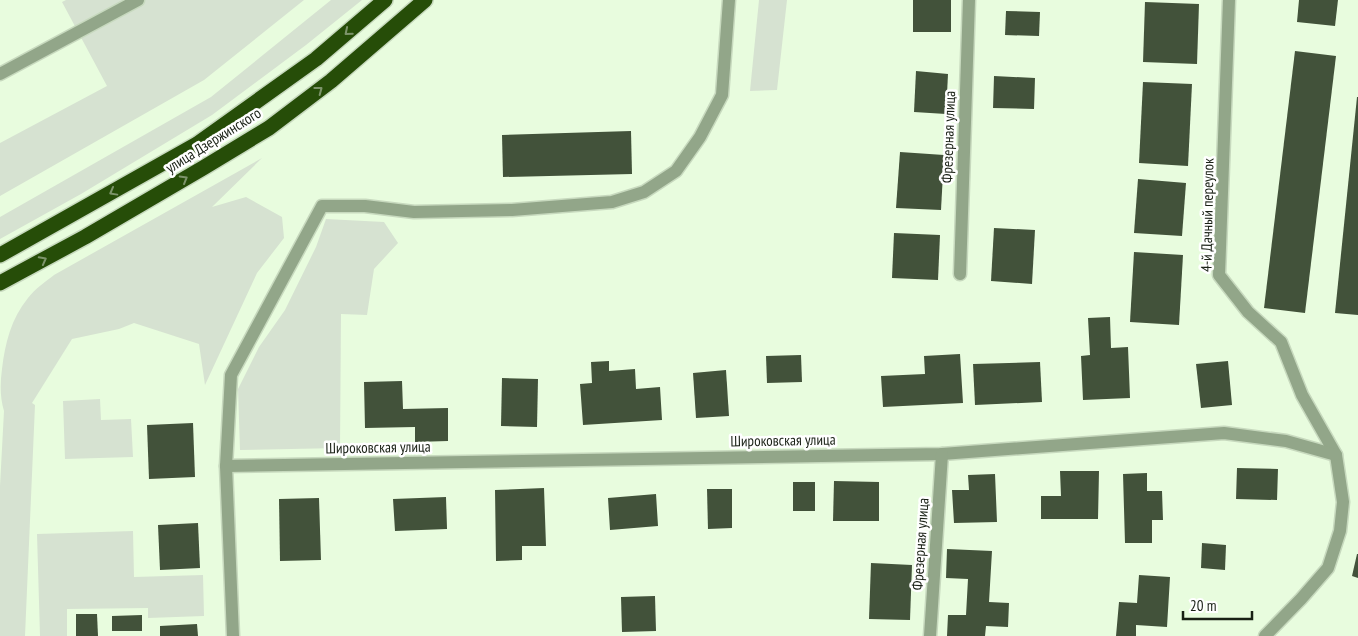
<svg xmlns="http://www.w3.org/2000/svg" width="1358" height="636" font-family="'PT Sans Narrow',sans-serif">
  <rect width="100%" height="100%" fill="#e8fcde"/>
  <!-- green -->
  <g fill="#d6e2d1">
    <path d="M66,0H304L204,80L0,196V143L107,86L62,2Z"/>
    <path d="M331,0H362L306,45L212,115L81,194L0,239V217L211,97Z"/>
    <path d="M759,0H787L777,90L750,91Z"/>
    <path d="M262,158L212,207L246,197L282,217L284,238L257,273L205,385L199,344L134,323L119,329L72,339L32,403L35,405L25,636H0V486L4,411C0,398 0,384 2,369C5,343 11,319 28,298C35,289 45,282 54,275Z"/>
    <path d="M326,219L384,222L398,243L374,269L367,315L341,314L340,448L240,450L238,389L259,347L285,310L316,247Z"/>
    <path d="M100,399L101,420L131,419L133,457L65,459L63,401Z"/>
    <path d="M133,531L134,577L203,575L204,616L148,618V608L67,609V636H40L37,534Z"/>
  </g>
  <!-- building -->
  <g fill="#42523a">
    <rect x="913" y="0" width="38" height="32"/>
    <path d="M1299,0H1338L1335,26L1297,22Z"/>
    <path d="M1145,2L1199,4L1197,64L1143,62Z"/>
    <path d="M1006,11L1040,12L1039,36L1005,35Z"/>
    <path d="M1295,51L1336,56L1305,313L1264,308Z"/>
    <path d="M916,71L948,74L946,114L914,112Z"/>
    <path d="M994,76L1035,78L1034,109L993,108Z"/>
    <path d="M1143,82L1192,84L1188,166L1139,163Z"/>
    <path d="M1357,97H1358V315L1335,313Z"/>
    <path d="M631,131L632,174L503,177L502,135Z"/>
    <path d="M900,152L944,155L941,210L896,208Z"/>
    <path d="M1138,179L1186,183L1182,236L1134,233Z"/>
    <path d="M994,228L1035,230L1032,284L991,281Z"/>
    <path d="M894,233L940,235L938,280L892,278Z"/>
    <path d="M1134,252L1183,255L1179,325L1130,322Z"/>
    <path d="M1110,317L1111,348L1128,347L1130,398L1083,400L1081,356L1090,355L1088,318Z"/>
    <path d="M960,354L963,403L883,407L881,376L925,374L924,356Z"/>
    <path d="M801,355L802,382L767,383L766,356Z"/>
    <path d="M609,361V371L635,369L636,389L660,387L662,420L583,425L580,384L592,383L591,362Z"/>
    <path d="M1228,361L1232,405L1201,408L1196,364Z"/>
    <path d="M1040,362L1042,402L975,405L973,364Z"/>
    <path d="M726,370L729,416L696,418L693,373Z"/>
    <path d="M502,378L538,379L537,427L501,426Z"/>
    <path d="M402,381L403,409L448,408V441L415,442V427L365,428L364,382Z"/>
    <path d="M193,423L195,477L149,479L147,425Z"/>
    <path d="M1237,468L1278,469L1277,500L1236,499Z"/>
    <path d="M1060,471H1099L1098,519H1041V496H1061Z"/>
    <path d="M1147,473V491H1162L1163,520H1152V543H1125L1123,474Z"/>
    <path d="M995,474L997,522L954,523L952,490H969L968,475Z"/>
    <path d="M834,481L879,482V521H833Z"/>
    <rect x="793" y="482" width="22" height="29"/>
    <path d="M544,488L546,546H522V560L496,561L495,490Z"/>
    <path d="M707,489H732V528L708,529Z"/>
    <path d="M656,494L658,526L610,530L608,498Z"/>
    <path d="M446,497L447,529L395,531L393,499Z"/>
    <path d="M319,498L321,560L280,561L279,499Z"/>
    <path d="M198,523L200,568L160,570L158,525Z"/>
    <path d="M1202,543L1226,545L1225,570L1201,568Z"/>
    <path d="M947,549L992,551L989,602L1009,603L1008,627L986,626L985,636H947L948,615H966L968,579L946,578Z"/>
    <path d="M1357,554H1358V578L1352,576Z"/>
    <path d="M871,563L912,565L910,620L869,619Z"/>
    <path d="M1139,575L1170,577L1167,627L1136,625V636H1116L1119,602L1137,603Z"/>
    <path d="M655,596L656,631L622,632L621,597Z"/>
    <path d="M76,614H97L98,636H76Z"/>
    <path d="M142,615V631H112V616Z"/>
    <path d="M197,624L198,636H160V626Z"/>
  </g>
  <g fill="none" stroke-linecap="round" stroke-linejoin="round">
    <!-- minor casing -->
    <g stroke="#c7d9be" stroke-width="15">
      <g id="minor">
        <path d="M1229,0L1219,275L1248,312L1281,342L1302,395L1336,455L1343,502L1340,531L1328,568L1301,599L1265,636"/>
        <path d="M0,74L138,0"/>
        <path d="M960,274L969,0"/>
        <path d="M226,466L942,454L1224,433L1286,441L1336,455"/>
        <path d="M233,636L226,466L231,375L322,206H365L414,212L512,210L612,202L644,192L676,171L700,137L722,95L729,0"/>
        <path d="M930,636L942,454"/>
      </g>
    </g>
    <!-- highway casing -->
    <g stroke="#c7d9be" stroke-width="18">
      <g id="highway">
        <path d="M0,255L197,144L316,59L385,0"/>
        <path d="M0,283L85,237L203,168L269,128L331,81L425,0"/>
      </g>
    </g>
    <!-- minor -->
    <use href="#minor" stroke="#92a689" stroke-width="12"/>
    <!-- highway -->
    <use href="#highway" stroke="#264d08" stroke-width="15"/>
  </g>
  <!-- one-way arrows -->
  <defs><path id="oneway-chevron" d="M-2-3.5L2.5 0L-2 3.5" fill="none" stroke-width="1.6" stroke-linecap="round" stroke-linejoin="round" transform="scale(1.25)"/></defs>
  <g stroke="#7d946b">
    <use href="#oneway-chevron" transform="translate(348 32) rotate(140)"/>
    <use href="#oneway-chevron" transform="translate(319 90) rotate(-37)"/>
    <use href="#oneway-chevron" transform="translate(184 179) rotate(-30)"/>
    <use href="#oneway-chevron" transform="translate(113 192) rotate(151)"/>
    <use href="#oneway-chevron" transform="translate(43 260) rotate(-28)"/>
  </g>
  <g text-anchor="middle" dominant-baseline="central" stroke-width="5" stroke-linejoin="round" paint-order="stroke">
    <!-- street labels -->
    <g font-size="15" fill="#192015" stroke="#fff">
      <text transform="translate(948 137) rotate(-88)">Фрезерная улица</text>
      <text transform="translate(213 140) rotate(-32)">улица Дзержинского</text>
      <text transform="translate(1207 215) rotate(-89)">4-й Дачный переулок</text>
      <text transform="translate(783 440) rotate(-1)">Широковская улица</text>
      <text transform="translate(378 447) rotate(-1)">Широковская улица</text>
      <text transform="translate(920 544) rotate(-86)">Фрезерная улица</text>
    </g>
  </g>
  <!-- scale -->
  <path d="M1183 611v8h69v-8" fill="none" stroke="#192015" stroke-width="2.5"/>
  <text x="1190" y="611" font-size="15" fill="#192015" stroke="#ffffff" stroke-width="4" paint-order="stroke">20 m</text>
</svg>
